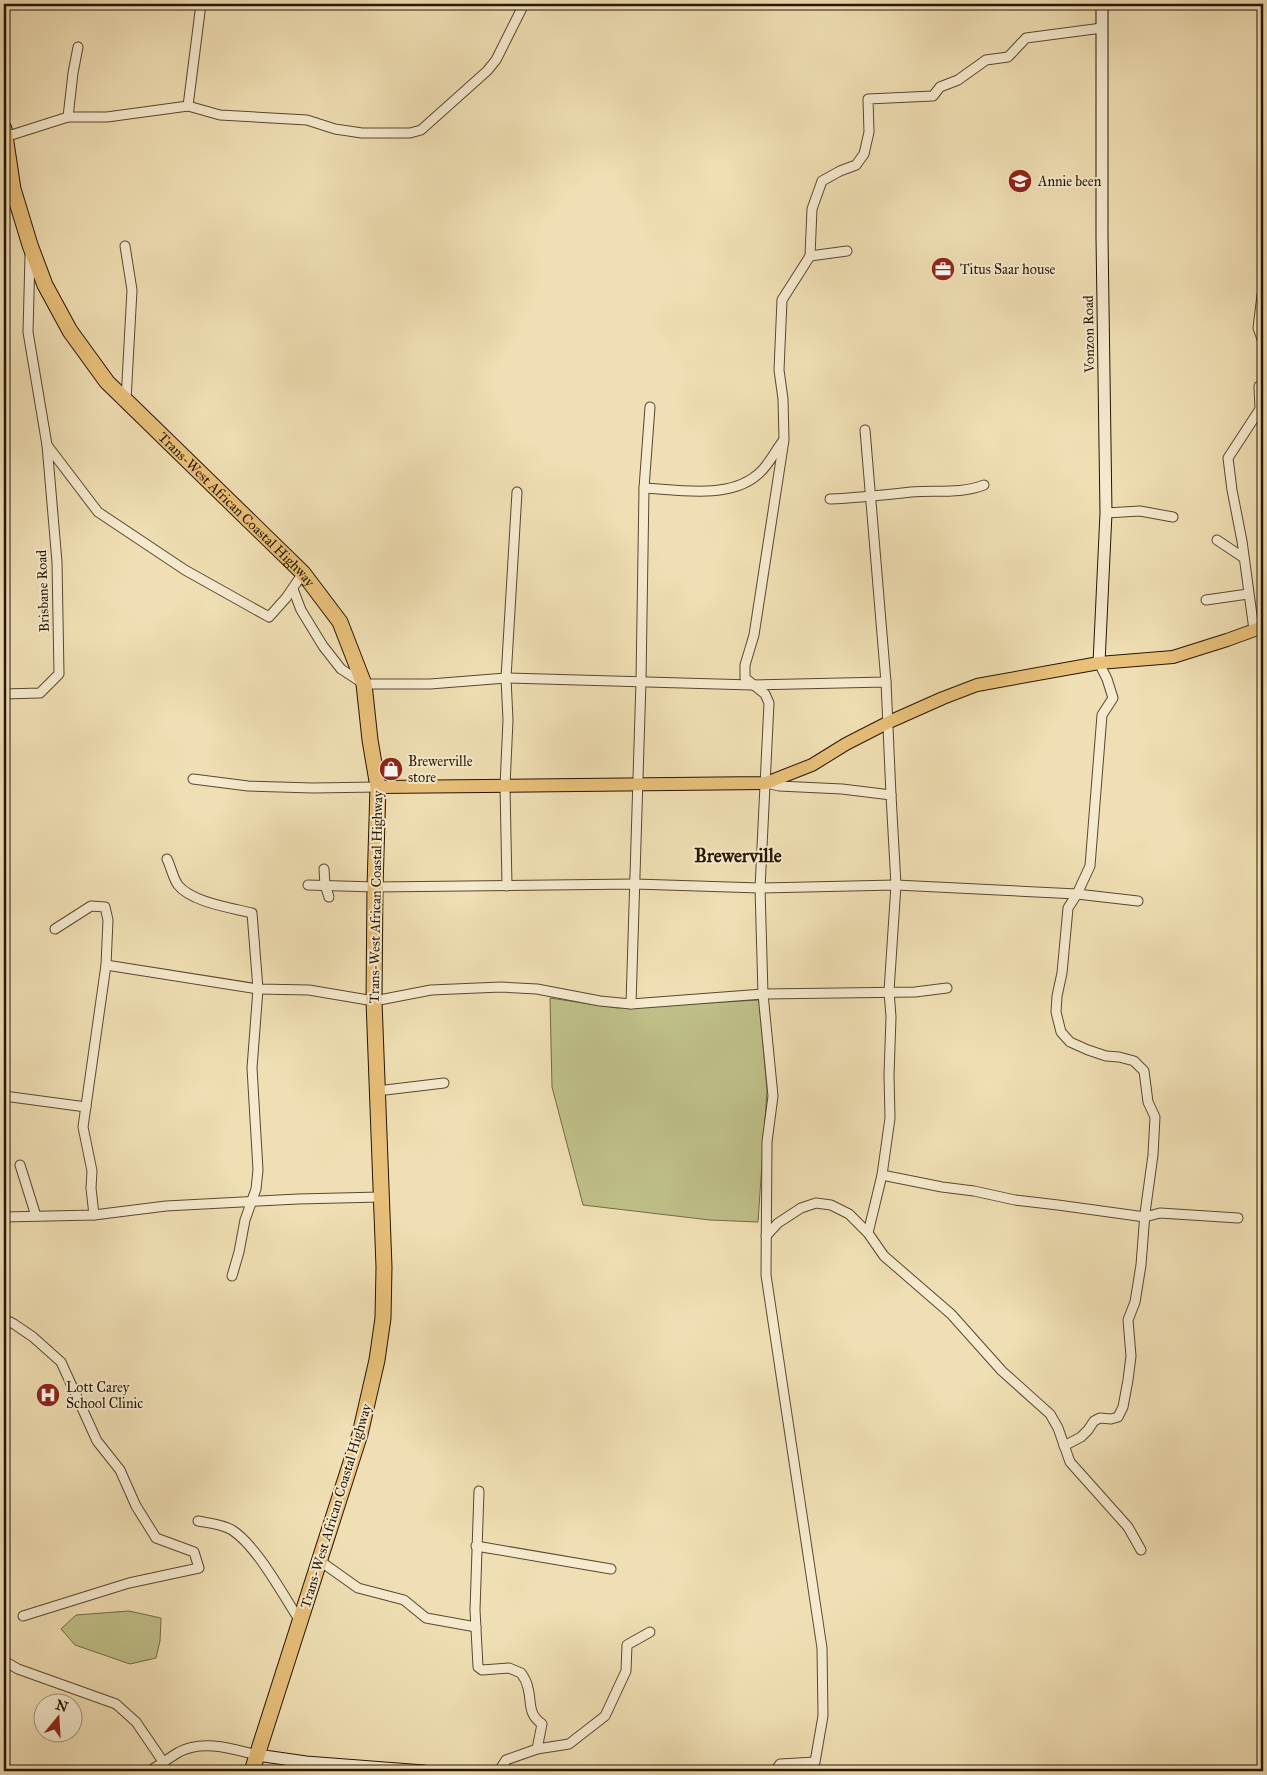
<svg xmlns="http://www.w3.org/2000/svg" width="1267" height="1775" font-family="'IM FELL Great Primer',serif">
  <rect width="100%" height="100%" fill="#f0dfb4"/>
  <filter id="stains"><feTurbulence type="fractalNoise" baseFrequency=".004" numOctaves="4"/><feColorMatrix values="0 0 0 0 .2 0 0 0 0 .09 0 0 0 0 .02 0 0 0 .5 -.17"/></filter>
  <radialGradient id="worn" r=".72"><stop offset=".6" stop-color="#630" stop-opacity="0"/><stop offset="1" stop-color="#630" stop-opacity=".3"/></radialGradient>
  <!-- green -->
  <g fill="#bfc089" stroke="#726a46">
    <path d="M550,998L617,1008L759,1000L767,1090L758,1222L710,1220L583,1205L552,1087Z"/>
    <path d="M129,1611L161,1618L160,1641L156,1658L130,1664L75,1645L61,1629L76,1615Z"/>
  </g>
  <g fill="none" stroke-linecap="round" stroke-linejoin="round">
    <!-- street casing -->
    <g stroke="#58482e" stroke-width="11">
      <g id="street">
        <path d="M188,106L201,4"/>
        <path d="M68,117H107L188,106L220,115L307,120L335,129L362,133H410L421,130L487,71L496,60L524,4"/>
        <path d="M5,137L68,117L73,73L78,47"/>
        <path d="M125,246L132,290L126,400"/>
        <path d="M810,256L847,251"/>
        <path d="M1262,295L1258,328L1263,342"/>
        <path d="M865,430L886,682"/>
        <path d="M47,445L98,512L185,570L269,617L286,598L303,573"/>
        <path d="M644,488C679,490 729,499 757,475C768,467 775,451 783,441"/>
        <path d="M830,499C857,498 884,495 911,492C936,490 961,494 984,485"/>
        <path d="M1106,513L1140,511L1173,517"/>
        <path d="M1217,540L1244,558"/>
        <path d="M293,589L301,610L323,646L341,669L364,684H430L506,678L752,685L886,682L891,795"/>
        <path d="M1206,600L1248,594"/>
        <path d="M1254,630L1242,541L1232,490L1228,458L1260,409L1259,386"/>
        <path d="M1099,663L1107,679L1113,698L1102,715L1090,866L1077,894L1138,901"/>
        <path d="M4,694L40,693L59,674L57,562L47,445L28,332L30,256"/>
        <path d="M193,779L248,786L313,788L378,787"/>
        <path d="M766,783L779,786L842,789L891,795L896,885L889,991L891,1017L889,1075L890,1118L882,1175L868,1233"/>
        <path d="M167,859C171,867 173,878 178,885C191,902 232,908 252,913L258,989L252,1068L258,1170L256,1189L245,1220L239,1252L232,1276"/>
        <path d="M324,869L325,885L329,897"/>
        <path d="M308,885L375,887L635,884L760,888L896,885L1077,894"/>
        <path d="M507,886L505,786L508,720L506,678L517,492"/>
        <path d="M55,929L91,906L105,907L108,920L106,965L83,1127L92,1171L91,1188L94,1215"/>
        <path d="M106,965L258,989L309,990L374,1001L431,990L501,987L537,989L600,1001L631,1004L763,994L915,992L947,988"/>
        <path d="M631,1004L641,681L644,488L650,407"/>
        <path d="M377,1091L444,1083"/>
        <path d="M4,1096L86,1107"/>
        <path d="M20,1165L36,1216"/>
        <path d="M882,1175L942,1187L974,1191L1015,1200L1058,1205L1145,1217L1160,1213L1238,1218"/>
        <path d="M4,1217L94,1215L166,1206L298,1199L380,1197"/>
        <path d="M766,1236L778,1223L801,1208L816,1203L831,1205L849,1214L868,1233L884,1256L951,1314L1002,1371L1050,1414L1058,1428L1070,1462L1128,1527L1141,1550"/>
        <path d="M4,1319L14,1324L33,1337L61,1362L97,1441L120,1470L136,1506L156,1538L194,1552L199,1568L129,1583L23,1616"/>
        <path d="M1064,1446L1081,1437L1088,1430L1094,1421L1100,1418L1111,1419L1118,1417L1123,1407L1128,1380L1131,1356L1128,1320L1135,1302L1141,1265L1145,1213L1153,1155L1155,1117L1148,1102L1144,1071L1134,1061L1119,1057L1106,1056L1088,1050L1070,1042L1061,1032L1056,1012L1057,996L1062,973L1068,908L1077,894"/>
        <path d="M479,1491L475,1610L478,1667L482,1670L509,1668L521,1673C524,1677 527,1683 528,1688C532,1703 527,1713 542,1724L537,1749L506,1760L499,1771"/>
        <path d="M198,1521C209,1523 222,1524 232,1530C257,1546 283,1595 300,1621"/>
        <path d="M476,1546L611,1569"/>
        <path d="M320,1561L358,1588L404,1600L426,1618L476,1627"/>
        <path d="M4,1661L18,1669L116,1704L136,1722L164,1763"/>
        <path d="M537,1749L569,1744L605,1716L626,1671L627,1645L650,1632"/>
        <path d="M149,1771C160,1765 169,1758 179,1752C203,1739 233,1749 257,1755"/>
        <path d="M775,1771L780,1764L815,1762L823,1716L822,1648L766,1275L767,1142L773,1096L763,994L760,888L769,703L765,694L745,678V665L754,635L784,440L783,399L779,370L782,300L810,256L812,209L822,181L840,171L856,165L864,154L869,132L868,99L933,96L940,87L958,80L986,60L1008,57L1026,38L1102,28"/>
      </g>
    </g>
    <!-- secondary casing -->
    <g stroke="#261502" stroke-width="13">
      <g id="secondary">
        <path d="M1099,663L1106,513L1102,237V4"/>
        <path d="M257,1755L306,1762L424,1771"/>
      </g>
    </g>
    <!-- primary casing -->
    <g stroke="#261502" stroke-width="14">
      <path id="primary" d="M378,787L766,783L812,765L846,744L889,722L943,698L977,685L1099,663L1173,657L1227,640L1263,627"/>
    </g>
    <!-- highway casing -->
    <g stroke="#261502" stroke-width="17">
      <g id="highway">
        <path id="s1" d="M4,129L13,189L30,245L45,285L70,331L107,382L303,573L340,622L364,684L370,740L378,787L375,887L374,1001L384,1267L383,1318L377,1360L360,1434L252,1771"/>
      </g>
    </g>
    <!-- street -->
    <use href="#street" stroke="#f5eace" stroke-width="9"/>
    <!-- secondary -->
    <use href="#secondary" stroke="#f5eace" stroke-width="11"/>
    <!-- primary -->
    <use href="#primary" stroke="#e8c07a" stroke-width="12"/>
    <!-- highway -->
    <use href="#highway" stroke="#e8c07a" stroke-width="15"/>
  </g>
  <!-- icons -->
  <defs>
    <g id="school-disc" transform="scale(1.25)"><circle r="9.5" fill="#8f2418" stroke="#f5eace"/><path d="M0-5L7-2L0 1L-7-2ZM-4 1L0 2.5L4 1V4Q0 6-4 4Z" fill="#fff"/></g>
    <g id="office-disc" transform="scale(1.25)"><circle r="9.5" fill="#8f2418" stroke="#f5eace"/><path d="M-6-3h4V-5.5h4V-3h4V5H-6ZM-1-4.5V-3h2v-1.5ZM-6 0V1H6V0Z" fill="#fff"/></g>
    <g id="shop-disc" transform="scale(1.25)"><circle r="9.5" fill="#8f2418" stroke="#f5eace"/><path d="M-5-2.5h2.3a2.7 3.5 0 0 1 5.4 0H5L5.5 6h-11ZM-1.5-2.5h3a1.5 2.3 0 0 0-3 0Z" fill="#fff"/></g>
    <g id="hospital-disc" transform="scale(1.25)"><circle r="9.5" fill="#8f2418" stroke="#f5eace"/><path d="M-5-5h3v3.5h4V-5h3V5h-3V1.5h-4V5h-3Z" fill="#fff"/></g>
  </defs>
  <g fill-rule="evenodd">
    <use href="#school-disc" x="1020" y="181"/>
    <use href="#office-disc" x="943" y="269"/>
    <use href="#shop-disc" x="391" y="769"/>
    <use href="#hospital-disc" x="48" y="1395"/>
  </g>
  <g text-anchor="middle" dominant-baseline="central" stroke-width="4" stroke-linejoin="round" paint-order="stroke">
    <!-- poi labels -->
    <g font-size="14" fill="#261502" stroke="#f5eace" text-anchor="start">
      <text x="1038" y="181">Annie been</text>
      <text x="960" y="269">Titus Saar house</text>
      <text x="408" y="761">Brewerville<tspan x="408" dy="16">store</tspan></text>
      <text x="66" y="1387">Lott Carey<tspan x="66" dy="16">School Clinic</tspan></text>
    </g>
    <!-- street labels -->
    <g font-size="14" fill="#261502" stroke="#f5eace">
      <text transform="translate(1089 334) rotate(-91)">Vonzon Road</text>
      <text stroke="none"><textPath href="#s1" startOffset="459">Trans-West African Coastal Highway</textPath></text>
      <text transform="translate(43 591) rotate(-92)">Brisbane Road</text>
      <text transform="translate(376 897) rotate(-89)">Trans-West African Coastal Highway</text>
      <text transform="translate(336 1506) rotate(-73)">Trans-West African Coastal Highway</text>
    </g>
    <!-- district labels -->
    <g font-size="19" font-weight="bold" fill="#261502" stroke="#f5eace">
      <text x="738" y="855">Brewerville</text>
    </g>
  </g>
  <!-- margin -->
  <rect width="1267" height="1775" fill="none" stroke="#f0dfb4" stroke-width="20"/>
  <rect x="5" y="5" width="1257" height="1765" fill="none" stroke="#261502" stroke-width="2.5"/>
  <rect x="10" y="10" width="1247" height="1755" fill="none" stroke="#261502"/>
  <!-- north arrow -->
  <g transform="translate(58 1718) rotate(18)"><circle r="24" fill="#f5eace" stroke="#a2957c"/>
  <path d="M0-4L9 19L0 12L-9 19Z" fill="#8f2418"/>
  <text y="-8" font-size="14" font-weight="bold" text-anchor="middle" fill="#261502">N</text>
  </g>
  <rect width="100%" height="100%" filter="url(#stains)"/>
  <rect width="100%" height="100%" fill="url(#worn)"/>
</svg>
